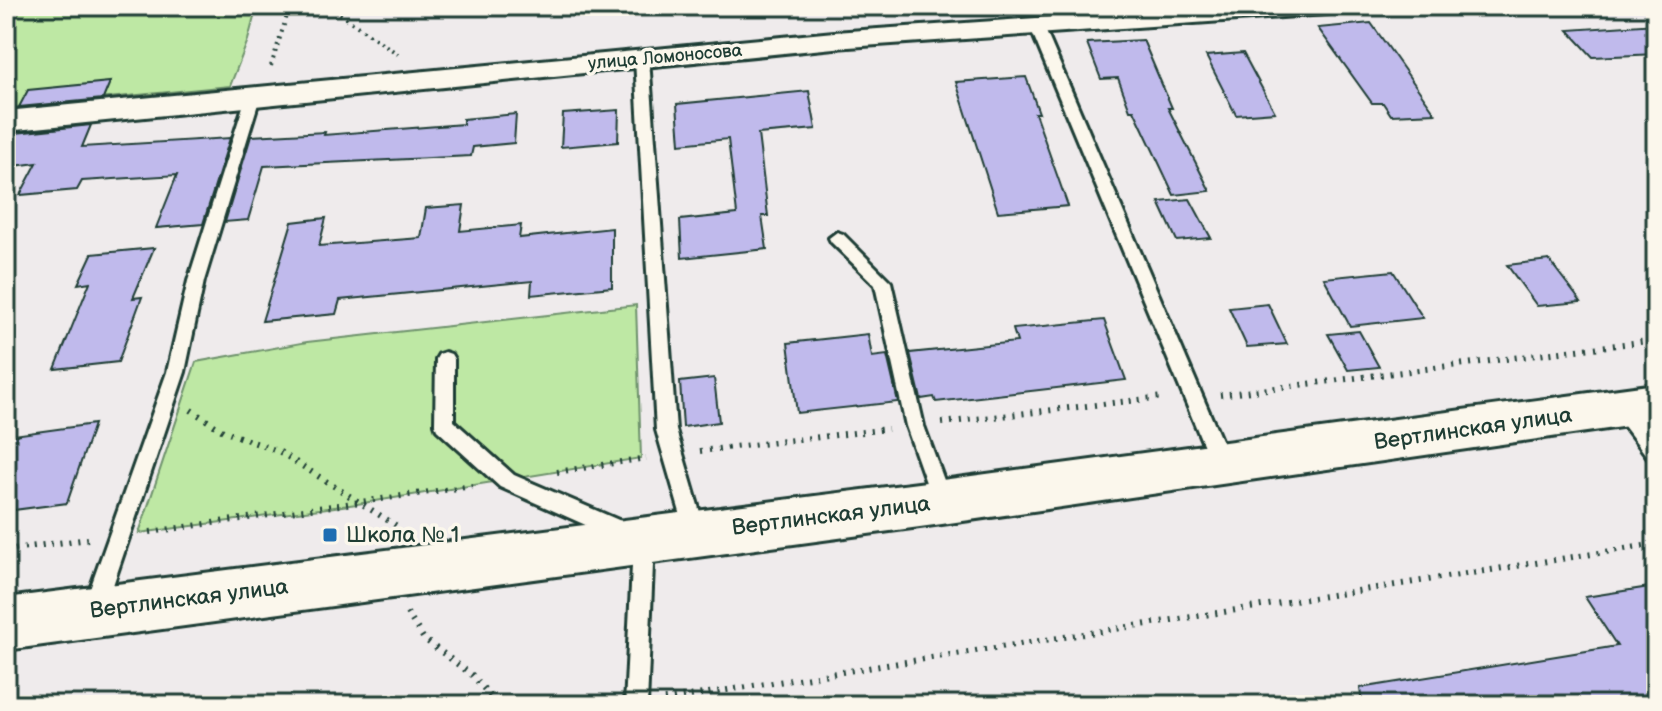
<svg xmlns="http://www.w3.org/2000/svg" width="1662" height="711" font-family="'Balsamiq Sans',sans-serif">
  <rect width="100%" height="100%" fill="#efebec"/>
  <filter id="ink" filterUnits="userSpaceOnUse"><feTurbulence type="fractalNoise" baseFrequency=".0125" numOctaves="2"/><feDisplacementMap in="SourceGraphic" scale="16" xChannelSelector="R" yChannelSelector="G"/><feConvolveMatrix kernelMatrix="1 2 1 2 8 2 1 2 1" color-interpolation-filters="sRGB"/></filter>
  <g filter="url(#ink)">
    <!-- green -->
    <g fill="#bee8a4" stroke="#6e926c" stroke-width="2">
      <path d="M109,6L187,11L257,6L248,40L230,86L6,108V7Z"/>
      <path d="M636,305L641,458L357,504L139,533L196,362L307,342Z"/>
    </g>
    <!-- building -->
    <g fill="#c0baec" stroke="#1f3d34" stroke-width="2">
      <path d="M1371,23L1435,113L1391,115L1383,103H1372L1318,28Z"/>
      <path d="M1656,24V54L1593,57L1568,30Z"/>
      <path d="M1143,40L1172,108H1168L1210,191L1174,195L1134,110H1130L1118,78L1101,79L1087,43Z"/>
      <path d="M1243,53L1258,81L1275,112L1236,115L1206,56Z"/>
      <path d="M1026,77L1039,113H1035L1068,206L998,212L956,82Z"/>
      <path d="M110,82L103,99L19,107L28,90Z"/>
      <path d="M809,91L816,129L758,134L768,216H762L767,249L682,258L680,220L737,214L728,139L680,144L677,104Z"/>
      <path d="M619,110L618,142L561,147L563,114Z"/>
      <path d="M516,114L514,143L473,147L471,156L264,166L248,220L225,222L251,136L325,132L324,135L463,124V119Z"/>
      <path d="M91,125L82,147L230,138L203,224L156,228L177,175L82,181L77,190L20,195L37,163L6,167V134Z"/>
      <path d="M1190,199L1211,238L1177,241L1159,202Z"/>
      <path d="M464,205L460,231L521,225L519,238L612,228V287L531,295L532,281L340,300L336,314L262,321L292,222L326,218L319,246L421,238L426,208Z"/>
      <path d="M154,248L133,298L142,297L118,362L55,369L90,282L78,284L92,254Z"/>
      <path d="M1549,260L1581,302L1537,306L1507,265Z"/>
      <path d="M1393,271L1423,318L1350,326L1324,278Z"/>
      <path d="M1268,304L1287,344L1247,347L1229,308Z"/>
      <path d="M1104,320L1126,380L936,402L934,397L921,399L910,353L1017,342L1013,329Z"/>
      <path d="M1359,331L1379,367L1348,370L1328,334Z"/>
      <path d="M868,334L872,357L887,355L898,402L797,413L788,343Z"/>
      <path d="M714,378L719,422L683,427L680,382Z"/>
      <path d="M94,424L67,503L6,511V436Z"/>
      <path d="M1656,586V705H1362L1360,688L1617,646L1585,597Z"/>
    </g>
    <g fill="none" stroke-linecap="round" stroke-linejoin="round">
      <!-- lane casing -->
      <g stroke="#1f3d34" stroke-width="6">
        <g id="lane">
          <path d="M1037,23L1044,27L1231,463L1228,469L1221,472L1214,469L1211,463L1030,27Z"/>
          <path d="M642,55L649,59L676,430L706,533L703,540L696,543L689,540L686,533L656,430L635,59Z"/>
          <path d="M253,92L260,97L204,281L185,372L106,606L103,613L95,616L87,613L84,606L167,372L188,281L246,97Z"/>
          <path d="M837,232L843,234L891,282L924,426L952,502L949,508L942,511L935,508L906,426L875,285L831,242L829,238Z"/>
          <path d="M445,352L451,354L454,359V421L514,475L651,534L654,541L647,705H625L633,546L500,487L437,430L435,424L436,359L439,354Z"/>
          <path d="M1622,400L1629,402L1656,438V462L1649,459L1615,414L1613,408L1615,402Z"/>
        </g>
      </g>
      <!-- street casing -->
      <g stroke="#1f3d34" stroke-width="6">
        <path id="street" d="M1210,6H1339L1335,12L1326,14L834,48L6,131V111L834,32Z"/>
      </g>
      <!-- secondary casing -->
      <g stroke="#1f3d34" stroke-width="6">
        <path id="secondary" d="M1656,384V422L942,524L6,650V598L942,480Z"/>
      </g>
      <!-- path-far1 -->
      <g stroke="#1f3d34" stroke-width="4" stroke-dasharray="2 5" stroke-linecap="butt">
        <path d="M328,6L398,54"/>
        <path d="M271,66L290,6"/>
      </g>
      <!-- path -->
      <g stroke="#1f3d34" stroke-width="6" stroke-dasharray="2 7" stroke-linecap="butt">
        <path d="M1220,395L1656,340"/>
        <path d="M191,410L223,431L280,452L400,528"/>
        <path d="M942,423L1163,397"/>
        <path d="M700,451L888,429"/>
        <path d="M557,472L646,458"/>
        <path d="M150,532L472,486"/>
        <path d="M6,550L88,539"/>
        <path d="M407,613L424,639L472,675L498,705"/>
        <path d="M664,700L1656,544"/>
      </g>
      <!-- lane -->
      <use href="#lane" fill="#fbf7ec" fill-rule="evenodd"/>
      <!-- street -->
      <use href="#street" fill="#fbf7ec" fill-rule="evenodd"/>
      <!-- secondary -->
      <use href="#secondary" fill="#fbf7ec" fill-rule="evenodd"/>
    </g>
  </g>
  <!-- markers -->
  <rect fill="#1f6fb2" stroke="#fbf7ec" stroke-width="3" x="322" y="527" width="16" height="16" rx="4"/>
  <g text-anchor="middle" dominant-baseline="central" stroke-width="7" stroke-linejoin="round" paint-order="stroke">
    <!-- far-street labels -->
    <g font-size="18" fill="#1f3d34" stroke="#fbf7ec">
      <text transform="translate(665 57) rotate(-5)">улица Ломоносова</text>
    </g>
    <!-- street labels -->
    <g font-size="22" fill="#1f3d34" stroke="#fbf7ec">
      <text transform="translate(1473 429) rotate(-8)">Вертлинская улица</text>
      <text transform="translate(831 516) rotate(-7)">Вертлинская улица</text>
      <text transform="translate(189 599) rotate(-7)">Вертлинская улица</text>
    </g>
    <!-- poi labels -->
    <g font-size="22" fill="#1f3d34" stroke="#fbf7ec" text-anchor="start">
      <text x="346" y="535">Школа № 1</text>
    </g>
  </g>
  <!-- margin -->
  <rect width="1662" height="711" fill="none" stroke="#fbf7ec" stroke-width="32"/>
  <rect x="16" y="16" width="1630" height="679" fill="none" stroke="#1f3d34" stroke-width="3" filter="url(#ink)"/>
</svg>
